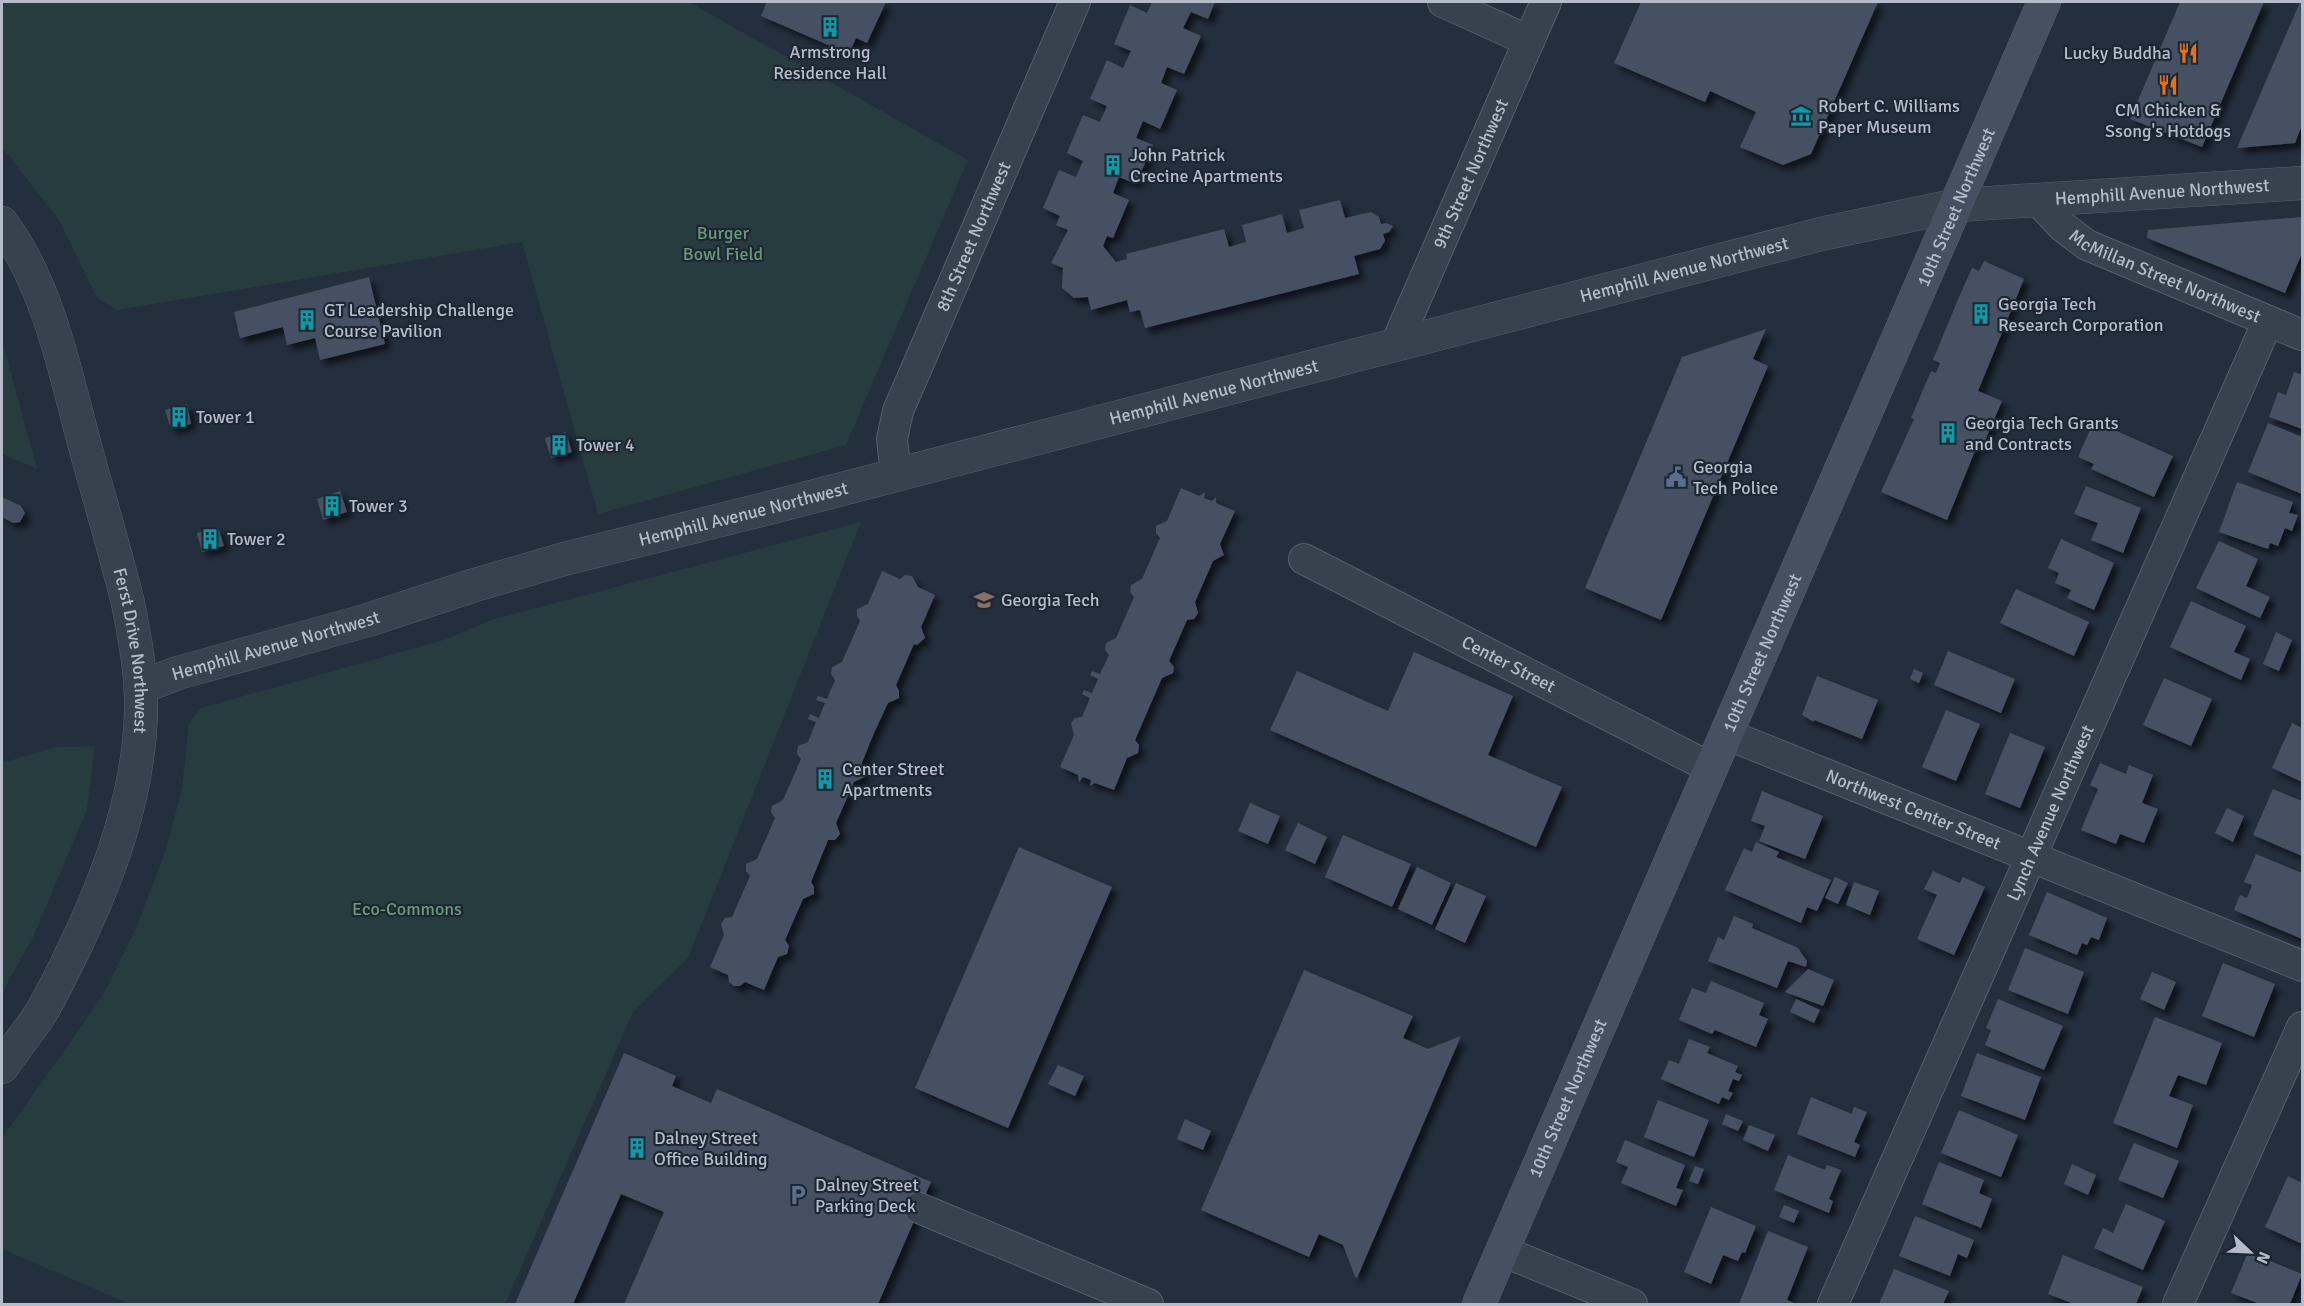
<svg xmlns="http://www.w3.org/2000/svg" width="2304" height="1306" font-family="Signika,sans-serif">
  <defs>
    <filter id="shadow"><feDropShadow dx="5.5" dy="5.5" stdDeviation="3" flood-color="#0009"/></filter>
  </defs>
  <rect width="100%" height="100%" fill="#242f3e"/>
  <!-- green -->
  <g fill="#263c3f">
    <path d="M2,2H689L968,160L846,445L598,514L522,242L117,310L97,298L59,220L2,147Z"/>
    <path d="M2,340L37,469L2,454Z"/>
    <path d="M861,522L688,958L633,1012L505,1304H130L2,1249V1138L102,997L138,924L166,849L182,789L189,723L201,708L447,639L491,620Z"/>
    <path d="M95,746L87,810L33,937L2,993V763L56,747Z"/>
  </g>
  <!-- building -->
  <g fill="#455162" filter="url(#shadow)">
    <path d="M767,2H886L867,43L856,38L849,54L761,16Z"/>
    <path d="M1152,2H1215L1208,19L1191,12L1183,28L1201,36L1184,74L1167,67L1161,83L1177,90L1160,129L1143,121L1136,138L1153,145L1136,184L1119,177L1113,193L1129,200L1113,238L1107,236L1103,246L1116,262L1127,259L1126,254L1224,229L1229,247L1246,242L1242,225L1282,214L1287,233L1304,228L1299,210L1340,200L1345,218L1371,212L1379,217L1381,224L1386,223L1393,226L1389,232L1383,234L1385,241L1380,249L1354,256L1359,274L1145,328L1140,310L1130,312L1127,300L1091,310L1088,297L1074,298L1062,288L1063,268L1051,263L1068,230L1056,225L1060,216L1043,208L1059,170L1076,177L1083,161L1067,153L1083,115L1100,122L1107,106L1090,99L1107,60L1123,68L1131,51L1114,44L1130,5L1147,13Z"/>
    <path d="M1641,2H1878L1811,154L1783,165L1740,147L1756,112L1710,91L1705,102L1614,63Z"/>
    <path d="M2180,2H2264L2202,147L2130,119Z"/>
    <path d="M2300,2H2302V125L2295,143L2237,148Z"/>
    <path d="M2302,217V253L2285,293L2147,238L2148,230Z"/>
    <path d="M1984,261L2024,279L1978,391L2002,401L1982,448L1977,446L1947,520L1881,492L1914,419L1911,418L1931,371L1936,373L1940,363L1933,360L1959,297L1972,268L1979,271Z"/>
    <path d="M369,277L385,344L320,360L315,338L287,345L283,327L240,338L234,312Z"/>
    <path d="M1766,329L1753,359L1768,366L1661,620L1585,588L1682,357Z"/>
    <path d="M2294,372L2302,375V429L2269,417L2278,392L2286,395Z"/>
    <path d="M187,404L191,424L171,429L165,410Z"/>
    <path d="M2094,421L2173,456L2154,497L2091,469L2094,464L2078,457Z"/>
    <path d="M2268,423L2302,437V494L2248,472Z"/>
    <path d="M566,432L572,452L551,458L545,438Z"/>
    <path d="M2237,482L2293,502L2289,513L2298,515L2292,531L2285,528L2278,546L2270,543L2268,549L2219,532Z"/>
    <path d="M2086,486L2141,508L2123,553L2091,540L2098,523L2074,514Z"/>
    <path d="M1181,488L1199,496L1205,492L1204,498L1212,501L1216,497V503L1235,511L1220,544L1224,555L1213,561L1195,602L1198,613L1194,619L1187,620L1169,661L1174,667L1173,673L1162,678L1135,740L1139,745L1138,753L1127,758L1114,790L1095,783L1090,786L1091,780L1083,777L1079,782L1078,775L1060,767L1074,735L1071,723L1075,718L1082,717L1090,698L1082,694L1084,690L1092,693L1098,679L1090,675L1092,671L1100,674L1109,655L1105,650L1106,643L1116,638L1134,597L1130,592L1131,585L1142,579L1160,538L1156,533V526L1167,521Z"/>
    <path d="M340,491L347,512L323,520L317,499Z"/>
    <path d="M2,497L21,506L25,513L20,522L13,523L2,517Z"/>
    <path d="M218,527L224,546L202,552L197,533Z"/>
    <path d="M2061,539L2114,563L2094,610L2067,598L2071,590L2055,583L2059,573L2048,568Z"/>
    <path d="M2219,541L2258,559L2246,586L2270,597L2260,618L2196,588Z"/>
    <path d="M882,571L900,579L905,575L912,576L918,587L935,595L921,627L925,638L917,645L914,644L896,685L899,691V698L888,703L874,733L861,765L865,777L854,782L836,823L840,834L835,840H828L811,882L814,887V894L803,899L785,940L789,946L787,954L778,957L764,990L745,982L740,986H734L729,982L728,975L710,967L724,935L721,924L725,918L732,917L750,876L746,871V864L757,859L775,818L771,812L772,806L783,800L801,759L797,754L798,746L808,742L816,722L808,719L810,714L819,718L825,703L816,700L818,696L827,699L835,680L831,674L832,667L842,662L860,621L857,616V609L868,604Z"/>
    <path d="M2016,589L2089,622L2074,656L2000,623Z"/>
    <path d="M2191,601L2246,626L2234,652L2250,659L2241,680L2170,647Z"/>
    <path d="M2276,632L2292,640L2279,671L2263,664Z"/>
    <path d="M1948,651L2015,679L2001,713L1934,685Z"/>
    <path d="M1414,652L1513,696L1488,755L1562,787L1536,847L1270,730L1297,671L1388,711Z"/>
    <path d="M1914,669L1923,673L1919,683L1910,679Z"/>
    <path d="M1817,676L1878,700L1862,739L1814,720V722L1802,715Z"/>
    <path d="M2164,678L2212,699L2191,746L2143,725Z"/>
    <path d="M1946,710L1980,724L1956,781L1922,767Z"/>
    <path d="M2292,723L2302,728V782L2272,768Z"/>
    <path d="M2010,733L2045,747L2020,808L1985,794Z"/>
    <path d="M2100,763L2126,774L2129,765L2153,775L2142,803L2158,809L2144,843L2120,834L2116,844L2081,830L2098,789L2090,785Z"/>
    <path d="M2273,789L2302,801V856L2253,835Z"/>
    <path d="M1762,791L1823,816L1805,859L1759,841L1765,826L1751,821Z"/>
    <path d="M1250,803L1280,816L1268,844L1238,831Z"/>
    <path d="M2227,808L2244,816L2233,842L2215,833Z"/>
    <path d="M1298,823L1327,837L1315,864L1285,850Z"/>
    <path d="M1343,835L1411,864L1392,907L1325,877Z"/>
    <path d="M1756,842L1779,852L1776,857L1831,880L1817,911L1807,907L1801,923L1725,890L1744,848L1752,852Z"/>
    <path d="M1019,847L1112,887L1008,1128L915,1088Z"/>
    <path d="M2256,854L2302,873V939L2234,910L2240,895L2247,898L2252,885L2244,882Z"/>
    <path d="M1417,867L1451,883L1432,925L1398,909Z"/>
    <path d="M1933,871L1960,883L1963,877L1985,887L1954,955L1917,939L1937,895L1924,889Z"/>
    <path d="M1835,877L1848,883L1838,904L1825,898Z"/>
    <path d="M1854,882L1879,891L1870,915L1846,905Z"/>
    <path d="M1456,883L1486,896L1465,943L1435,929Z"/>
    <path d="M2047,892L2107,918L2099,940L2091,937L2087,945L2082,943L2077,955L2029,935Z"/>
    <path d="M1734,916L1753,924L1752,928L1798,948L1807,961L1806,967L1788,961L1777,988L1708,961L1718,937L1724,940Z"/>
    <path d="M2025,948L2084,972L2068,1014L2008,990Z"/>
    <path d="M2223,963L2275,984L2254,1037L2202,1016Z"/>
    <path d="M1808,969L1834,980L1823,1006L1785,992Z"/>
    <path d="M1304,970L1413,1016L1403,1038L1428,1049L1461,1036L1357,1278L1355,1277L1343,1245L1319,1234L1309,1257L1201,1210Z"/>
    <path d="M2152,972L2176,982L2164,1010L2140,999Z"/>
    <path d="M1711,981L1764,1003L1759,1015L1768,1019L1756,1047L1715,1030L1712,1034L1679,1020L1692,988L1706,993Z"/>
    <path d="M1796,999L1820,1010L1814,1023L1790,1012Z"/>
    <path d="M1998,999L2063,1026L2044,1070L1985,1045L1991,1030L1986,1028Z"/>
    <path d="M2155,1017L2222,1043L2206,1085L2178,1075L2169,1096L2193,1105L2177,1148L2113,1123Z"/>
    <path d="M1689,1039L1710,1047L1707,1053L1738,1066L1735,1072L1742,1075L1739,1081L1733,1079L1728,1091L1733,1093L1729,1100L1722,1097L1719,1104L1661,1079L1669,1060L1679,1064Z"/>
    <path d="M624,1053L676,1076L672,1086L711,1103L717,1089L931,1182L878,1304H624L664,1212L621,1194L573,1304H515Z"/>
    <path d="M1977,1053L2041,1077L2025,1120L1961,1096Z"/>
    <path d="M1058,1065L1084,1076L1075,1096L1048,1084Z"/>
    <path d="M1811,1097L1852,1114L1854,1107L1867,1112L1854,1142L1860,1145L1855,1157L1797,1134Z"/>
    <path d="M1658,1100L1709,1120L1694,1157L1644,1137Z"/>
    <path d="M1959,1110L2018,1135L2001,1177L1941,1153Z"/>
    <path d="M1726,1114L1743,1121L1738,1131L1722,1124Z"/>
    <path d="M1185,1119L1211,1131L1203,1150L1177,1139Z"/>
    <path d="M1749,1125L1775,1135L1768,1151L1743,1140Z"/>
    <path d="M1625,1140L1685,1165L1676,1188L1683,1190L1676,1206L1621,1183L1628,1167L1616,1162Z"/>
    <path d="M2134,1143L2179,1161L2163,1198L2118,1180Z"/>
    <path d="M1788,1155L1825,1170L1827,1165L1841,1170L1829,1199L1833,1201L1829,1213L1774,1190Z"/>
    <path d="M1939,1162L1984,1180L1979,1193L1992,1199L1981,1228L1922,1204Z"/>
    <path d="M2072,1164L2096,1175L2088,1195L2064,1184Z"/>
    <path d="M1695,1166L1704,1169L1698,1184L1689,1181Z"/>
    <path d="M2288,1176L2302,1183V1244L2265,1227Z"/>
    <path d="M2126,1204L2165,1221L2143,1270L2094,1248L2103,1228L2113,1233Z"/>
    <path d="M1784,1205L1799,1211L1794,1223L1779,1217Z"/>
    <path d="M1711,1207L1756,1226L1745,1253L1742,1252L1738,1261L1723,1255L1711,1284L1684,1272Z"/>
    <path d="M1915,1216L1974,1240L1967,1258L1958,1254L1950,1276L1899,1256Z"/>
    <path d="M1768,1231L1808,1247L1787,1300L1796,1304H1739Z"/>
    <path d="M2248,1252L2302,1274L2290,1304H2260L2231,1293Z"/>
    <path d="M2063,1255L2143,1287L2136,1304H2074L2048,1294Z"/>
    <path d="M1894,1269L1949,1291L1943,1304H1879Z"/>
  </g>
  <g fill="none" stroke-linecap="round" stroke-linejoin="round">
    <!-- minor casing -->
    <g stroke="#565f6c" stroke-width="32">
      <g id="minor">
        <path d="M1443,2L1529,41"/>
        <path id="s1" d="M2037,199L2063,227L2087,245L2302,335"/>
        <path id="s2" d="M1396,344L1546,2"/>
        <path id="s3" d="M896,475L892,439L898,411L1075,2"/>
        <path id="s4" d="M1304,559L1711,768"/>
        <path id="s5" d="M1726,734L2302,966"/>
        <path d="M919,1208L1148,1304"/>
        <path d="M1502,1251L1632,1304"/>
        <path id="s6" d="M1833,1304L2268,321"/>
        <path d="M2178,1304L2302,1027"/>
      </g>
    </g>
    <!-- tertiary casing -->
    <g stroke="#565f6c" stroke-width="34">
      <g id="tertiary">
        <path id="s7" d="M2,223C47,285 63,362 82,435C97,491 114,547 128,603C135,639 142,675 141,712C139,795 109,877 73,951C62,973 52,995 39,1016C27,1033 14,1050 2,1067"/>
        <path id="s8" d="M141,687L178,673L368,620L475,585L564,559L773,507L1821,234L1958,205L2302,183"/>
      </g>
    </g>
    <!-- secondary casing -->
    <g stroke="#565f6c" stroke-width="34">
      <g id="secondary">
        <path id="s9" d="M1479,1304C1665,869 1859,437 2044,2"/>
      </g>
    </g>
    <!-- minor -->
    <use href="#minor" stroke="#38414e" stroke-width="30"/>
    <!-- tertiary -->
    <use href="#tertiary" stroke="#38414e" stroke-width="33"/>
    <!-- secondary -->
    <use href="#secondary" stroke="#465061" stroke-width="33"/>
  </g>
  <!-- icons -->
  <defs>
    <g id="building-bare" transform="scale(1.62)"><path d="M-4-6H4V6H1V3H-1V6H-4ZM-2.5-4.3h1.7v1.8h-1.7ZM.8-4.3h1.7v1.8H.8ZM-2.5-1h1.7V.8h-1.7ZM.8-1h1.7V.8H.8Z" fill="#0f9aa8" stroke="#1d2633" stroke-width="2.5" paint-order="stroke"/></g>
    <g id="restaurant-bare" transform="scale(1.62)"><path d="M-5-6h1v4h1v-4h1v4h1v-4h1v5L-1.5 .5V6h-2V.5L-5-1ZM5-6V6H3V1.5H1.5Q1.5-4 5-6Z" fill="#e8710a" stroke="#1d2633" stroke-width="2.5" paint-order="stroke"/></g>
    <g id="museum-bare" transform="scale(1.62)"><path d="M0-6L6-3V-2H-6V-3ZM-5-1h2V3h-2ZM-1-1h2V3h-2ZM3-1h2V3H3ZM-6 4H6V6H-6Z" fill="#0f9aa8" stroke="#1d2633" stroke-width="2.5" paint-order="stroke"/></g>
    <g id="civic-bare" transform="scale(1.62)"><path d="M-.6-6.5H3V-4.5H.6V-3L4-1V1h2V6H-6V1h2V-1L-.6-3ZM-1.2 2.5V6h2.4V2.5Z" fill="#5c6f8a" stroke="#1d2633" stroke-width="2.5" paint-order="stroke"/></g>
    <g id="university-bare" transform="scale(1.62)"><path d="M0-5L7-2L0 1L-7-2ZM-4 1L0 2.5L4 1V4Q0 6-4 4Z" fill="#8d6e63" stroke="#1d2633" stroke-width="2.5" paint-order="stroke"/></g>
    <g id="parking-bare" transform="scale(1.62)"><path d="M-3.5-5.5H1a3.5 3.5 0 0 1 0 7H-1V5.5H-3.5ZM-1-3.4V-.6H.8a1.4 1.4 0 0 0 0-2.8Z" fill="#5c6f8a" stroke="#1d2633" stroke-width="2.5" paint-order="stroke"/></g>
  </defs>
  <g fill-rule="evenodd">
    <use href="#building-bare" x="830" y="27"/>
    <use href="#restaurant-bare" x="2188" y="53"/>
    <use href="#restaurant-bare" x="2168" y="85"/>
    <use href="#museum-bare" x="1801" y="116"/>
    <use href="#building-bare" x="1113" y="165"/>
    <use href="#building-bare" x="1981" y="314"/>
    <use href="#building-bare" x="307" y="320"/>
    <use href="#building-bare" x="179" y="417"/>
    <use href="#building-bare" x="1948" y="433"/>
    <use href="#building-bare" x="559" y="445"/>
    <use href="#civic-bare" x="1676" y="477"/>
    <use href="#building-bare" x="332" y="506"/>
    <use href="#building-bare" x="210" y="539"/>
    <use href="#university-bare" x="984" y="600"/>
    <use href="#building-bare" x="825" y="779"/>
    <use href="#building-bare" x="637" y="1148"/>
    <use href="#parking-bare" x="798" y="1195"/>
  </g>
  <g text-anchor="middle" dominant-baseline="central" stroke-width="4.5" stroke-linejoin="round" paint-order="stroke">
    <!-- poi labels -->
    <g font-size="18" fill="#b4bcc9" stroke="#1d2633" text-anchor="start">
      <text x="830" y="52" text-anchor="middle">Armstrong<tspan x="830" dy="21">Residence Hall</tspan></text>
      <text x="2171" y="53" text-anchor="end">Lucky Buddha</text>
      <text x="1818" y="106">Robert C. Williams<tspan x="1818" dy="21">Paper Museum</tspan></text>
      <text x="2168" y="110" text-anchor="middle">CM Chicken &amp;<tspan x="2168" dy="21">Ssong's Hotdogs</tspan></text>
      <text x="1130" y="155">John Patrick<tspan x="1130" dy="21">Crecine Apartments</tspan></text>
      <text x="1998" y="304">Georgia Tech<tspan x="1998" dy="21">Research Corporation</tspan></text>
      <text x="324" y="310">GT Leadership Challenge<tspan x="324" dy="21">Course Pavilion</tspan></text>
      <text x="196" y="417">Tower 1</text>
      <text x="1965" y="423">Georgia Tech Grants<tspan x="1965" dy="21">and Contracts</tspan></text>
      <text x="576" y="445">Tower 4</text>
      <text x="1693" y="467">Georgia<tspan x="1693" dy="21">Tech Police</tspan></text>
      <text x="349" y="506">Tower 3</text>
      <text x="227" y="539">Tower 2</text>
      <text x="1001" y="600">Georgia Tech</text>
      <text x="842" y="769">Center Street<tspan x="842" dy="21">Apartments</tspan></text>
      <text x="654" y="1138">Dalney Street<tspan x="654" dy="21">Office Building</tspan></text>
      <text x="815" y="1185">Dalney Street<tspan x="815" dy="21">Parking Deck</tspan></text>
    </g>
    <!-- street labels -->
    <g font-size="18" fill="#b4bcc9" stroke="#1d2633">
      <text stroke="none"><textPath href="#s2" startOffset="186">9th Street Northwest</textPath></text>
      <text stroke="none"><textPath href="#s8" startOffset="2085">Hemphill Avenue Northwest</textPath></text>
      <text stroke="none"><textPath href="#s9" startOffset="1196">10th Street Northwest</textPath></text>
      <text stroke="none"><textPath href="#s3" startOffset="255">8th Street Northwest</textPath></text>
      <text stroke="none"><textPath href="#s8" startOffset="1599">Hemphill Avenue Northwest</textPath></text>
      <text stroke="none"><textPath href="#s1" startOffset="152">McMillan Street Northwest</textPath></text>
      <text stroke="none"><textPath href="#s8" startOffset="1113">Hemphill Avenue Northwest</textPath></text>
      <text stroke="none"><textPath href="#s8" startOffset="627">Hemphill Avenue Northwest</textPath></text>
      <text stroke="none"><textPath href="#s8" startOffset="141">Hemphill Avenue Northwest</textPath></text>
      <text stroke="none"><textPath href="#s7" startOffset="450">Ferst Drive Northwest</textPath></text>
      <text stroke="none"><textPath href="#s9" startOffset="710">10th Street Northwest</textPath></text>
      <text stroke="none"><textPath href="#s4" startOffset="230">Center Street</textPath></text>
      <text stroke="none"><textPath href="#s5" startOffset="202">Northwest Center Street</textPath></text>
      <text stroke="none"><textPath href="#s6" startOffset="537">Lynch Avenue Northwest</textPath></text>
      <text stroke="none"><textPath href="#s9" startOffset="224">10th Street Northwest</textPath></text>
    </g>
    <!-- park labels -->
    <g font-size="18" fill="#6b9a76" stroke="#1d2633">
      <text x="723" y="233">Burger<tspan x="723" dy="21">Bowl Field</tspan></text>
      <text x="407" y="909">Eco-Commons</text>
    </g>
  </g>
  <!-- border -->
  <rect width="2304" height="1306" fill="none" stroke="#b4bcc9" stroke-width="6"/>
  <!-- north arrow -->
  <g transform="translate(2250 1252) rotate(113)" stroke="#1d2633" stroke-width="4.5" paint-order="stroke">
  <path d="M0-4.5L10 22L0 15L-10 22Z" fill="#b4bcc9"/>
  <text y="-9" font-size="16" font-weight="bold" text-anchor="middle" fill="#b4bcc9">N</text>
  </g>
</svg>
